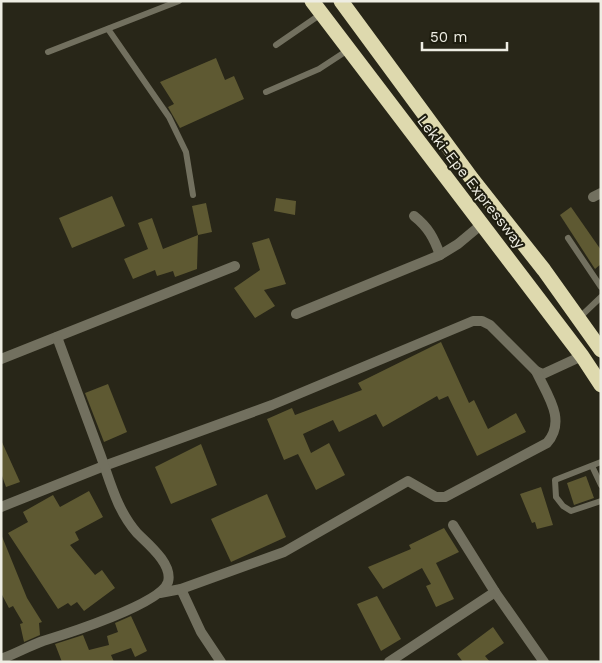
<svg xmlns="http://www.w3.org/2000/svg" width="602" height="663" font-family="'Work Sans',sans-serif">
  <rect width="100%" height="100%" fill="#282618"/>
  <!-- building -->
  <g fill="#5e5932">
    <path d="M216,58L225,80L234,76L244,99L180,128L168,107L174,104L160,82Z"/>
    <path d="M112,196L125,226L72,248L59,218Z"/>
    <path d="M276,198L296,201L295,215L274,211Z"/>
    <path d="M206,203L212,232L198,235L192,206Z"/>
    <path d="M571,207L601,250V264L595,269L560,215Z"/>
    <path d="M152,218L163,249L198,235L197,269L175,277L173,271L157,276L155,270L133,279L124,259L148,249L138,223Z"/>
    <path d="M269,238L286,284L264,290L275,306L255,318L234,288L260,270L252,243Z"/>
    <path d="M441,342L469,403L474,400L488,429L516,413L526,432L477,456L448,396L439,400L437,396L383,427L376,414L339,432L333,420L303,434L311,453L329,443L345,475L316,490L298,454L284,460L267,419L292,408L295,415L362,390L358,383Z"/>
    <path d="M108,384L127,432L104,442L85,393Z"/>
    <path d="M1,440L20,482L6,487L1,473Z"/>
    <path d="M201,444L217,485L171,504L155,467Z"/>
    <path d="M586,476L594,498L574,505L567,483Z"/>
    <path d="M541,487L553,525L537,529L535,522L532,523L520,494Z"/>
    <path d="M89,491L103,517L75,532L79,540L70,545L95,575L102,570L115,588L84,611L77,602L71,606L68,603L58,609L8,533L28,522L23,512L53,495L60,507Z"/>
    <path d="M267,494L286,537L231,562L211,519Z"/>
    <path d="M444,528L459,552L436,563L454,599L436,607L426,586L431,584L422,568L383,589L368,567L411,549L409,545Z"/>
    <path d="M1,534L27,598L42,622L39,623L40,635L24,642L20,624L23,623L13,606L9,608L1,593Z"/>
    <path d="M377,596L401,639L381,651L357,604Z"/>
    <path d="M131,616L147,651L135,657L131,648L111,655L114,662H62L55,644L83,635L89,650L109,645L107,636L118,632L115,623Z"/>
    <path d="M493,627L504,643L485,656L490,662H463L457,654Z"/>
  </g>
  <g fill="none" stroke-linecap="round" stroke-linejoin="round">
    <!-- lane -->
    <g stroke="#72705f" stroke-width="6">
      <path d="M108,29L169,117L186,152L193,195"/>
      <path d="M276,45L321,14"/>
      <path d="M48,52L179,1"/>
      <path d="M266,92L319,69L348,50"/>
      <path d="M568,238L601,287"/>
      <path d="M580,317L601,297"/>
      <path d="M601,462L555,480L556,497L563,506L571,511L601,501"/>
      <path d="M592,466L601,485"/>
    </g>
    <!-- street -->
    <g stroke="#72705f" stroke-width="10">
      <path d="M593,197L601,193"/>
      <path d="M414,216C428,227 434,238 440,255"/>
      <path d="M296,314L440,255L458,244L482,224"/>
      <path d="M1,359L235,266"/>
      <path d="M1,507L104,466L272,405L473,321H482L490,325L536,371L543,374L582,356"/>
      <path d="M453,525L495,592L544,662"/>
      <path d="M181,589L201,632L221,662"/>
      <path d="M160,593L181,589L284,552L408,481L436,497H445L547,443C567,420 547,395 536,371"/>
      <path d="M1,659C15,654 29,646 43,641C66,634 161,604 168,582C173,564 148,544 137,533C116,509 110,480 99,451C85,413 71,375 57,337"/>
      <path d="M389,662L495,592"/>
    </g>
    <!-- highway -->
    <g stroke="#ded9ae" stroke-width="15">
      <path d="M312,1L582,356L601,385"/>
      <path d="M341,1L472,179L544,270L601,350"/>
    </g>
  </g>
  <g text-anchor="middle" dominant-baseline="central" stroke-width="4" stroke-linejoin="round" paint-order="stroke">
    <!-- street labels -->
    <g font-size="15" fill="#eeede3" stroke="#1e1d0f">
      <text transform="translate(471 182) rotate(52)">Lekki-Epe Expressway</text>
    </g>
  </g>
  <!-- border -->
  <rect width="602" height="663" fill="none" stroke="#eeede3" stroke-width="5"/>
  <!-- scale -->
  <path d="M422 42v8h85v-8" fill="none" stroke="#eeede3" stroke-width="2.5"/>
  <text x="430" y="42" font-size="15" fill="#eeede3" stroke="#1e1d0f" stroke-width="4" paint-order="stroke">50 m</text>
</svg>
